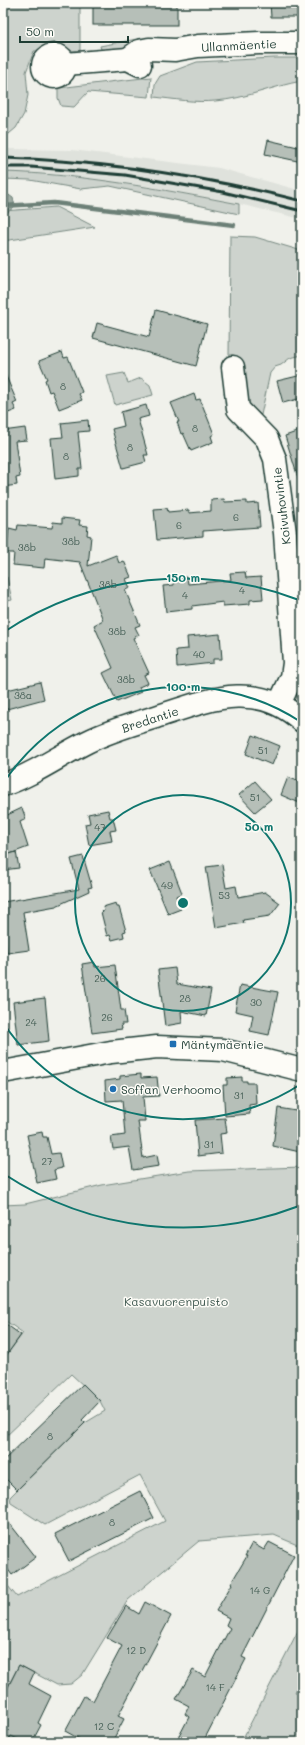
<svg xmlns="http://www.w3.org/2000/svg" width="305" height="1745" font-family="Mali,sans-serif">
  <rect width="100%" height="100%" fill="#f0f1eb"/>
  <filter id="ink" filterUnits="userSpaceOnUse"><feTurbulence type="fractalNoise" baseFrequency=".025" numOctaves="2"/><feDisplacementMap in="SourceGraphic" scale="8" xChannelSelector="R" yChannelSelector="G"/><feConvolveMatrix kernelMatrix="1 2 1 2 8 2 1 2 1" color-interpolation-filters="sRGB"/></filter>
  <g filter="url(#ink)">
    <!-- built -->
    <path fill="#dfe2dc" d="M3,149L72,150L219,168L302,191V219L239,204L145,186L42,173L3,172Z"/>
    <!-- green -->
    <g fill="#cdd3cd" stroke="#768880">
      <path d="M3,3H80V51H34L26,72L28,95L24,114L16,128L3,139Z"/>
      <path d="M142,38L143,46L103,55L100,46Z"/>
      <path d="M274,58H302V81C273,86 245,99 215,101C196,103 173,99 154,97L155,84L160,76L197,62Z"/>
      <path d="M151,77L149,97L88,92L74,107L61,106L58,98V88Z"/>
      <path d="M3,172C83,174 160,189 239,204V214L110,186L81,189L30,180L3,179Z"/>
      <path d="M56,207L95,227L3,241V211Z"/>
      <path d="M230,236L255,237L302,251V355L290,358L281,365L275,367L270,373L261,415L244,401L229,358Z"/>
      <path d="M124,373L128,383L141,378L150,385L153,395L115,405L107,376Z"/>
      <path d="M7,577L12,600L3,602V578Z"/>
      <path d="M302,1167V1547L274,1535L199,1541L128,1600L82,1675L71,1684L57,1685L19,1665L4,1694L8,1697L3,1705V1580L17,1597L165,1521L140,1475L45,1525L11,1503L10,1497L17,1490L85,1423L105,1411L100,1401L71,1374L3,1439V1360L23,1333L3,1319V1205L25,1204L102,1185L189,1171Z"/>
      <path d="M302,1623V1679L295,1692L302,1695V1742H241Z"/>
    </g>
    <!-- water -->
    <path fill="#9faca4" stroke="#6c8077" d="M3,191L13,198L15,206L7,213L3,214Z"/>
    <g fill="none" stroke-linecap="round" stroke-linejoin="round">
      <!-- stream -->
      <path stroke="#6c8077" stroke-width="4.5" d="M3,206L54,203L234,225"/>
    </g>
    <!-- building -->
    <g fill="#b6bfb8" stroke="#1f3d34">
      <rect x="93" y="3" width="84" height="22"/>
      <path d="M270,3H302V17H271Z"/>
      <path d="M268,140L302,148V162L265,154Z"/>
      <path d="M156,310L207,324L196,366L93,338L97,323L149,337Z"/>
      <path d="M62,352L64,358L68,357L82,392L79,394L82,400L59,409L52,391L49,392L45,380L47,379L39,361Z"/>
      <path d="M3,369L17,402L13,404L16,410L3,415Z"/>
      <path d="M302,375V398L283,403L277,381Z"/>
      <path d="M194,394L196,400L200,399L214,434L211,436L213,442L191,451L183,433L181,434L177,422H179L171,403Z"/>
      <path d="M146,405L149,416L138,419L148,455H144L146,462L123,468L112,429L124,426L121,412Z"/>
      <path d="M88,420L89,431L78,432L82,469H79V476L55,479L51,438L63,437L61,423Z"/>
      <path d="M25,428L27,440L15,441L20,477L16,478L17,485L3,487V431Z"/>
      <path d="M302,430V481H299L285,436Z"/>
      <path d="M224,499L225,502L247,501V504L258,503L260,527L203,531V536L157,540L154,509L167,508L168,512L189,510V513L211,511V500Z"/>
      <path d="M62,518L80,520L79,525L88,526L87,535L91,536L88,566L116,555L119,563L124,561L131,577L126,579L130,588L125,590L140,625L135,627L139,635L133,638L149,673L144,675L148,683L139,687L141,692L117,702L103,673L113,668L94,625L103,620L80,562L45,558L44,568L13,565L14,553H6L9,528L17,530L18,525L52,528L53,522L62,523Z"/>
      <path d="M245,572L246,578L261,577L263,599L250,600V604L223,606V602L192,606V609L166,612L163,586L174,585L173,578L187,577L188,584L231,580L230,573Z"/>
      <path d="M220,634L222,659H213V663L177,667L176,650L188,649L187,637Z"/>
      <path d="M40,682L44,699L3,710V691Z"/>
      <path d="M253,735L280,746L272,765L246,754Z"/>
      <path d="M288,777L302,783V804L281,795Z"/>
      <path d="M255,781L271,799L255,812L239,795Z"/>
      <path d="M22,808L26,819L20,822L28,847L7,855L3,839V817Z"/>
      <path d="M108,810L110,818H113L116,830L110,831L112,841L89,845L85,824L90,823L88,814Z"/>
      <path d="M16,852L19,868L3,870V856Z"/>
      <path d="M83,856L92,887L88,888L89,891L56,906L23,912L29,950L7,953L3,927V902L79,889L71,859Z"/>
      <path d="M170,862L182,893L176,896L181,909L168,914L150,870Z"/>
      <path d="M222,865L226,888L236,886L238,897L265,892L280,903L270,916L243,920L244,923L216,928L206,867Z"/>
      <path d="M116,903L117,907H119L126,931L123,932L124,937L112,940L110,935L107,936L101,912L104,911L103,907Z"/>
      <path d="M94,962L95,967L115,965L121,1010H124L126,1024H121L122,1029L92,1033L82,964Z"/>
      <path d="M175,968L177,984L211,990L206,1016L181,1011L182,1023L165,1026L158,970Z"/>
      <path d="M240,985L278,992L269,1035L250,1031L253,1015L235,1011Z"/>
      <path d="M45,998L49,1041L18,1045L13,1002Z"/>
      <path d="M141,1074V1078L157,1077L159,1096L143,1097L145,1121H138L143,1158L157,1155L159,1166L133,1170L129,1147L113,1149L111,1137L125,1135L122,1100L106,1101L105,1081L120,1079V1076Z"/>
      <path d="M242,1077V1081H247V1083H255L256,1104L249,1105L250,1114L225,1116L223,1085H227V1078Z"/>
      <path d="M278,1108L302,1112V1141L300,1152L273,1146Z"/>
      <path d="M225,1118L227,1133L220,1134L222,1153L198,1156L195,1120Z"/>
      <path d="M42,1132L43,1137H47L51,1154L59,1153L62,1168L54,1170L56,1179L37,1183L27,1135Z"/>
      <path d="M3,1322L21,1335L3,1360Z"/>
      <path d="M83,1384L100,1401L82,1420L85,1423L17,1490L3,1476V1461Z"/>
      <path d="M140,1491L154,1518L69,1561L55,1534Z"/>
      <path d="M3,1515L36,1557L12,1575L3,1563Z"/>
      <path d="M269,1542L294,1555L242,1657L246,1659L203,1742H176L189,1717L185,1714L189,1706L176,1699L193,1670L205,1677L230,1628L226,1625L229,1618L216,1611L232,1584L231,1583L247,1556H245L252,1543L264,1550Z"/>
      <path d="M145,1602L171,1616L118,1716L124,1719L112,1742H85L65,1731L84,1696L93,1701L122,1646L107,1638L126,1606L139,1614Z"/>
      <path d="M19,1665L34,1673L29,1684L51,1696L38,1723L41,1725L32,1742H24L11,1736L8,1742H3V1705L8,1697L4,1695Z"/>
    </g>
    <g fill="none" stroke-linecap="round" stroke-linejoin="round">
      <!-- minor casing -->
      <g stroke="#1f3d34" stroke-width="25">
        <g id="minor">
          <circle cx="54" cy="66" r="11"/>
          <path d="M128,59L139,51L149,49L175,50L198,46L259,43H302"/>
          <path d="M65,64L128,59L140,65"/>
          <path d="M233,367L238,409L267,439L275,459L285,533L294,663L292,677L279,704"/>
          <path d="M3,785C33,775 59,756 87,742C109,731 133,724 156,717C208,700 256,679 302,721"/>
          <path d="M3,1072L111,1052L157,1047L223,1050L302,1070"/>
        </g>
      </g>
      <!-- minor -->
      <use href="#minor" stroke="#fdfcf7" stroke-width="22"/>
      <!-- rail -->
      <g stroke="#1f3d34" stroke-width="3">
        <path d="M3,158C104,161 204,176 302,201"/>
        <path d="M3,167H31L125,175L223,192L302,211"/>
      </g>
    </g>
  </g>
  <!-- distance rings -->
  <g fill="none" stroke="#0f766e" stroke-width="2">
    <circle cx="183" cy="903" r="108"/>
    <path d="M301 1084A216 216 0 0 1 4 1024M4 782A216 216 0 0 1 301 722"/>
    <path d="M299 1206A325 325 0 0 1 4 1174M4 632A325 325 0 0 1 299 600"/>
  </g>
  <!-- markers -->
  <g fill="#1f6fb2" stroke="#fdfcf7" stroke-width="1.5">
    <rect x="169" y="1040" width="8" height="8" rx="2"/>
    <circle cx="113" cy="1089" r="4"/>
  </g>
  <g text-anchor="middle" dominant-baseline="central" stroke-width="3" stroke-linejoin="round" paint-order="stroke">
    <!-- number labels -->
    <g font-size="10" fill="#455e55">
      <text x="63" y="386">8</text>
      <text x="195" y="428">8</text>
      <text x="130" y="447">8</text>
      <text x="66" y="456">8</text>
      <text x="236" y="517">6</text>
      <text x="179" y="525">6</text>
      <text x="71" y="541">38b</text>
      <text x="27" y="547">38b</text>
      <text x="108" y="584">38b</text>
      <text x="242" y="590">4</text>
      <text x="185" y="595">4</text>
      <text x="117" y="631">38b</text>
      <text x="199" y="654">40</text>
      <text x="126" y="679">38b</text>
      <text x="23" y="695">38a</text>
      <text x="263" y="750">51</text>
      <text x="255" y="797">51</text>
      <text x="100" y="827">47</text>
      <text x="167" y="885">49</text>
      <text x="224" y="895">53</text>
      <text x="100" y="978">26</text>
      <text x="185" y="998">28</text>
      <text x="256" y="1002">30</text>
      <text x="107" y="1017">26</text>
      <text x="31" y="1022">24</text>
      <text x="239" y="1095">31</text>
      <text x="209" y="1144">31</text>
      <text x="47" y="1161">27</text>
      <text x="50" y="1436">8</text>
      <text x="112" y="1522">8</text>
      <text x="260" y="1590">14 G</text>
      <text x="136" y="1650">12 D</text>
      <text x="215" y="1687">14 F</text>
      <text x="104" y="1726">12 C</text>
    </g>
    <!-- street labels -->
    <g font-size="12" fill="#1f3d34" stroke="#fdfcf7">
      <text transform="translate(239 45) rotate(-3)">Ullanmäentie</text>
      <text transform="translate(281 506) rotate(-97)">Koivuhovintie</text>
      <text transform="translate(150 719) rotate(-18)">Bredantie</text>
    </g>
    <!-- poi labels -->
    <g font-size="12" fill="#1f3d34" stroke="#fdfcf7" text-anchor="start">
      <text x="181" y="1044">Mäntymäentie</text>
      <text x="121" y="1089">Soffan Verhoomo</text>
    </g>
    <!-- park labels -->
    <g font-size="12" fill="#425b53" stroke="#fdfcf7">
      <text x="176" y="1301">Kasavuorenpuisto</text>
    </g>
  </g>
  <circle cx="183" cy="903" r="6" fill="#0f766e" stroke="#fdfcf7" stroke-width="2"/>
  <g font-size="12" text-anchor="middle" font-weight="bold" fill="#0f766e" stroke="#fdfcf7" stroke-width="3" stroke-linejoin="round" paint-order="stroke">
    <text x="183" y="582">150 m</text>
    <text x="183" y="691">100 m</text>
    <text x="259" y="831">50 m</text>
  </g>
  <!-- margin -->
  <rect width="305" height="1745" fill="none" stroke="#fdfcf7" stroke-width="16"/>
  <rect x="8" y="8" width="289" height="1729" fill="none" stroke="#1f3d34" stroke-width="1.5" filter="url(#ink)"/>
  <!-- scale -->
  <path d="M20 36v6h108v-6" fill="none" stroke="#1f3d34" stroke-width="2"/>
  <text x="26" y="36" font-size="12" fill="#1f3d34" stroke="#fdfcf7" stroke-width="3" paint-order="stroke">50 m</text>
</svg>
